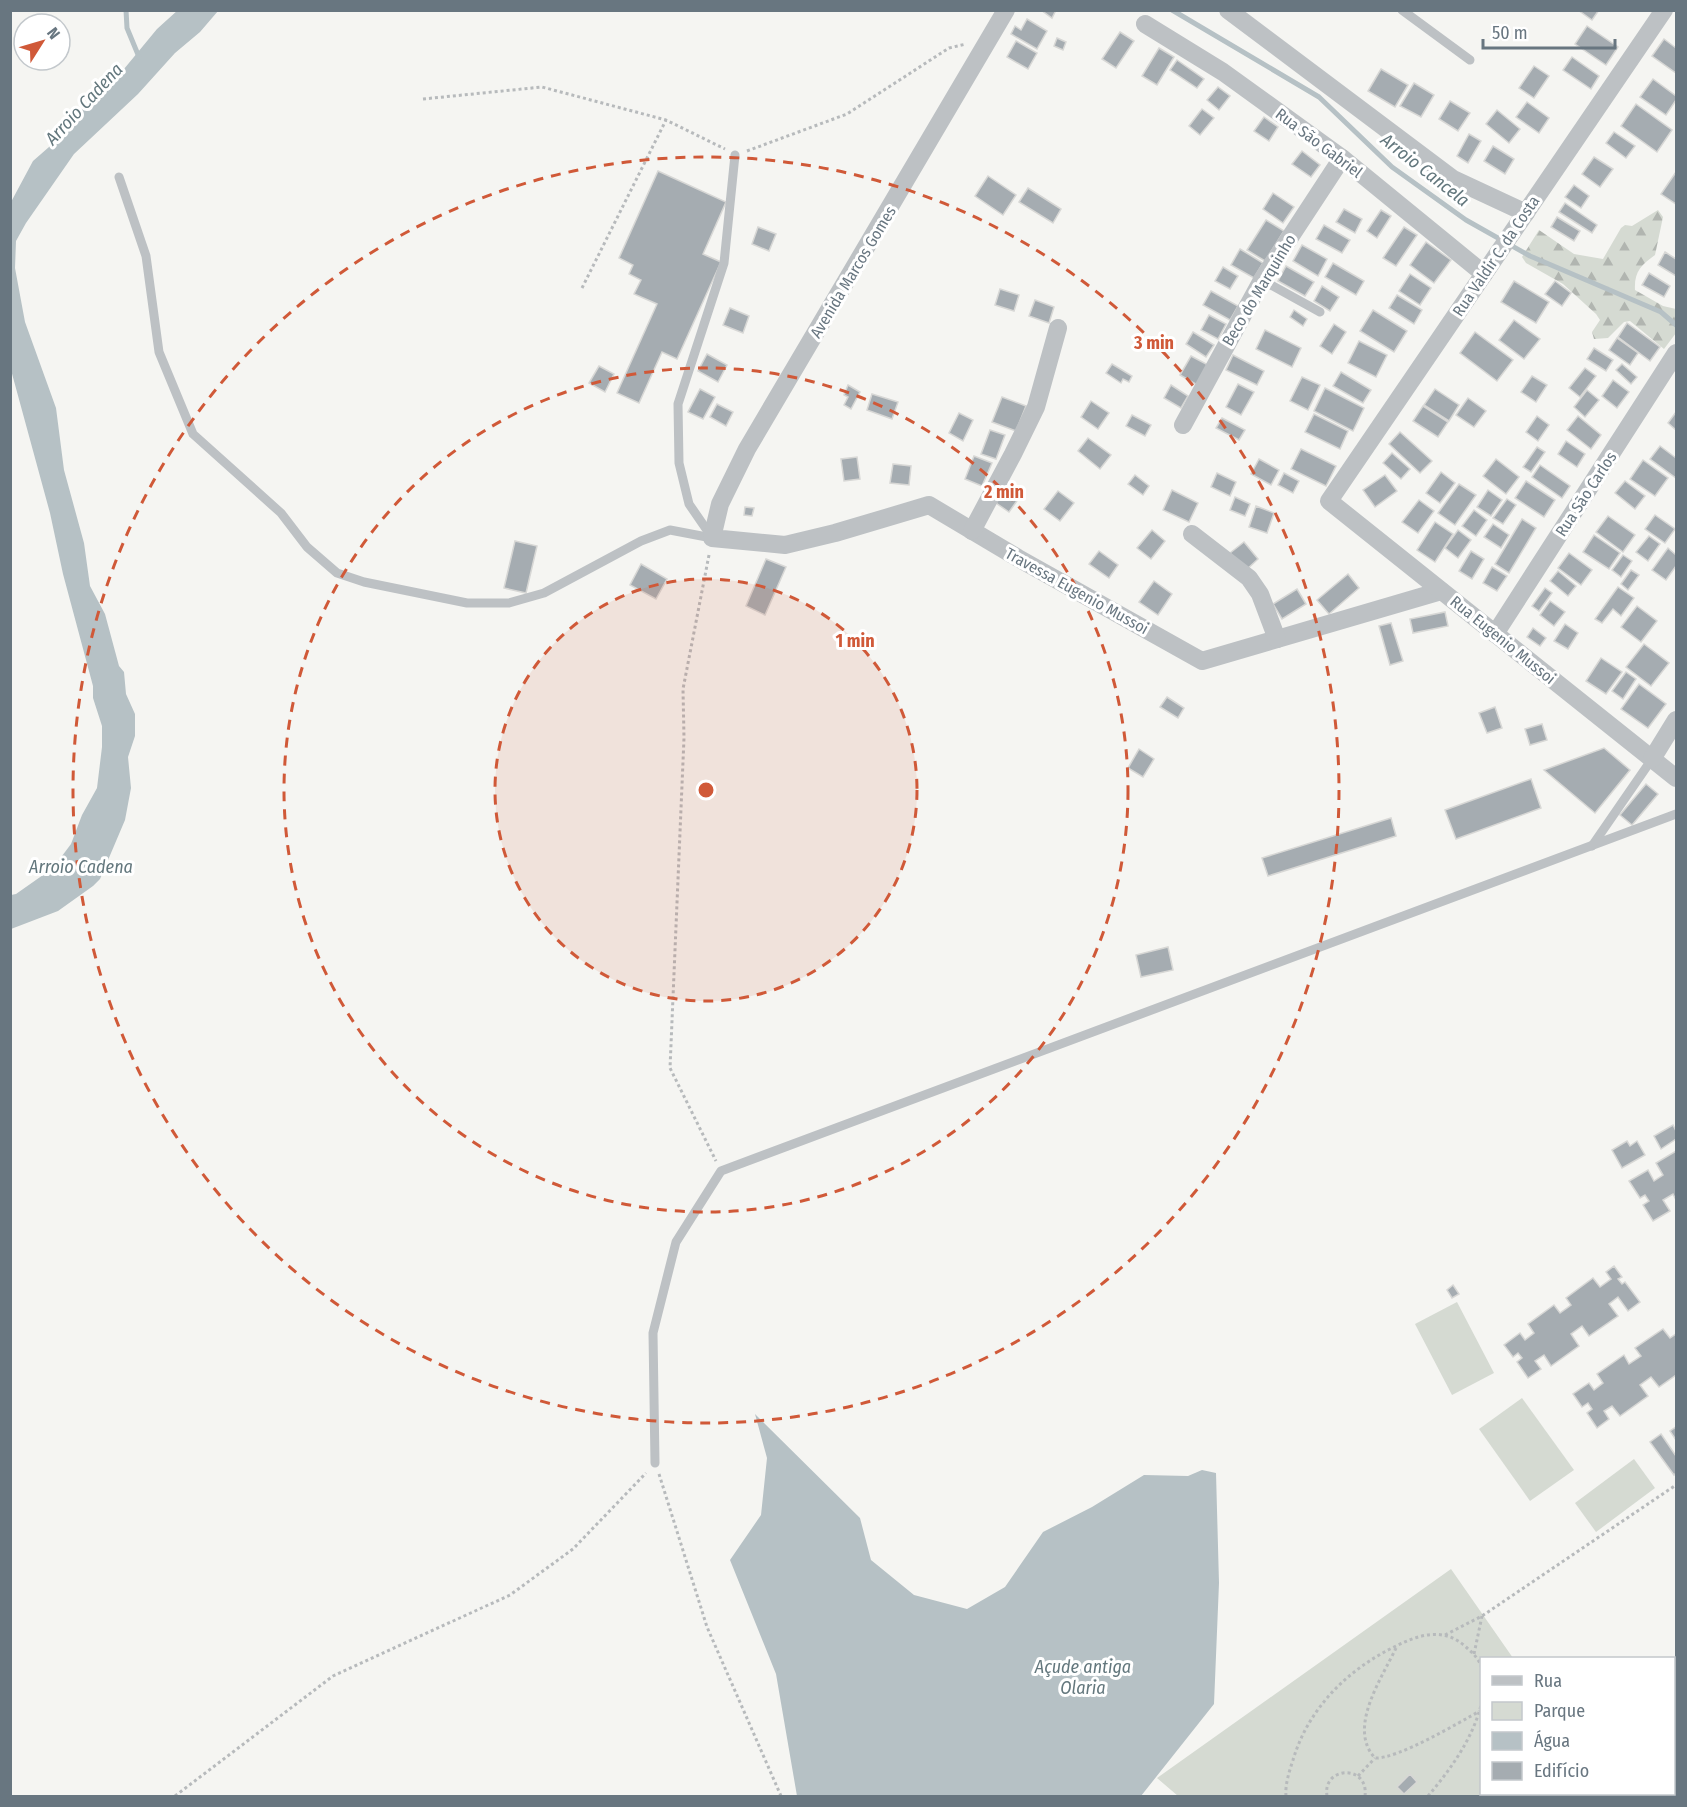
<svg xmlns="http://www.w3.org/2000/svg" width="1687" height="1807" font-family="'Fira Sans Condensed',sans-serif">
  <defs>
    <pattern id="forest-firs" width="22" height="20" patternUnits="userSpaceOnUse" patternTransform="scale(1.5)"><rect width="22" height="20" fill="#d5dad2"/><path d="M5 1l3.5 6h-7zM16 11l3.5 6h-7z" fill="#b1b5b0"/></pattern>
  </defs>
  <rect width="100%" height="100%" fill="#f5f5f2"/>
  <!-- forest -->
  <path fill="url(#forest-firs)" d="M1658,210L1663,217L1655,255C1641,265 1634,272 1635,290L1663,306L1676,309V333L1664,349L1630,321L1624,322L1608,338L1594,339L1592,332L1600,320L1596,314L1563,284L1526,263L1522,257L1539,230L1574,254L1603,259L1621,228L1625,225L1632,226Z"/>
  <!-- green -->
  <g fill="#d5dad2">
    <path d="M1457,1302L1494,1373L1452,1395L1415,1324Z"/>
    <path d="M1522,1398L1574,1470L1530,1501L1479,1429Z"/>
    <path d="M1634,1459L1655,1488L1596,1532L1575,1503Z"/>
    <path d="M1451,1569L1513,1658H1482V1794H1486L1482,1796H1178L1157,1778Z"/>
  </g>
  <!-- water -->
  <g fill="#b6c1c5">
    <path d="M178,10L218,11L200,32L175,53L138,94L74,154L26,223L16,241L15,268L25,322L56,408L64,470L84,543L90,586L105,614L119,666L124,672L126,694L135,714V736L128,757L131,788L125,820L100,879L93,886L58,911L11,929V895L16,894L53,868L71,844L82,815L97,788L102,747V726L93,698V686L63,574L50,513L11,370V202L33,161L49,147L90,99L124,69L157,29Z"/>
    <path d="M755,1414L860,1518L871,1560L914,1595L967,1609L1005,1587L1043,1532L1092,1507L1144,1475L1188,1476L1202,1470L1216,1473L1219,1583L1214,1704L1141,1796H797L776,1674L730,1560L761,1515L767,1458Z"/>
  </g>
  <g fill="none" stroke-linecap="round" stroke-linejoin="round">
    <!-- stream -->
    <g stroke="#b6c1c5" stroke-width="5">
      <path d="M126,10L127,28L139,57"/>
      <path d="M1172,10L1319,97L1392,167L1466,220L1530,256L1661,312L1676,325"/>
      <path d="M1674,1775L1676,1773"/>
      <path d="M1637,1796L1642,1794"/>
    </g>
  </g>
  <!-- building -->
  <g fill="#a5acb1" stroke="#d7d7d5" stroke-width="1.5">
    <path d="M1041,10H1056L1052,18Z"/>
    <path d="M1578,10H1599L1592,20Z"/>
    <path d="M1027,19L1047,31L1037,49L1011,34L1015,26L1021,30Z"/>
    <path d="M1587,26L1618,47L1606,65L1575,44Z"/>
    <path d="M1120,32L1134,41L1116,68L1102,59Z"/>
    <path d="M1057,38L1066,42L1063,50L1054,46Z"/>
    <path d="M1664,39L1676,48V73L1652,56Z"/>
    <path d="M1016,41L1037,53L1028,69L1007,57Z"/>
    <path d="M1159,48L1174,57L1157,85L1142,76Z"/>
    <path d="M1572,57L1599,76L1591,89L1563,70Z"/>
    <path d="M1177,60L1204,79L1197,88L1170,70Z"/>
    <path d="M1534,66L1549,76L1534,98L1519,88Z"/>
    <path d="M1381,69L1408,85L1395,107L1368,91Z"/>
    <path d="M1653,79L1676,96V100L1666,115L1640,97Z"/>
    <path d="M1414,83L1434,95L1421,117L1400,106Z"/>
    <path d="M1218,87L1230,96L1219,110L1207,100Z"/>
    <path d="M1450,101L1470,113L1458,131L1439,119Z"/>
    <path d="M1527,102L1549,118L1539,133L1516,117Z"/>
    <path d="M1636,104L1672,130L1657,152L1621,126Z"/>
    <path d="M1202,109L1214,118L1200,135L1189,126Z"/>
    <path d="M1497,110L1520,129L1509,143L1486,124Z"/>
    <path d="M1264,117L1278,127L1269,141L1254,131Z"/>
    <path d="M1614,132L1635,146L1626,158L1606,143Z"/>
    <path d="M1469,134L1481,141L1468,163L1457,156Z"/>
    <path d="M1493,146L1514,159L1505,174L1484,161Z"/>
    <path d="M1302,151L1320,165L1311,177L1292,164Z"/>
    <path d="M1594,157L1613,169L1600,187L1582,174Z"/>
    <path d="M658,171L726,202L703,254L721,262L677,359L662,352L639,403L617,393L657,304L634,294L641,280L629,274L633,265L619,258Z"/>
    <path d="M1676,172V204L1661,194Z"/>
    <path d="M988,176L1016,195L1003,215L975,196Z"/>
    <path d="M1574,185L1589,196L1581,208L1565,197Z"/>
    <path d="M1028,188L1061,209L1053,223L1019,202Z"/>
    <path d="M1273,193L1294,207L1283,223L1263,209Z"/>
    <path d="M1565,203L1597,225L1592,233L1559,212Z"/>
    <path d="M1344,209L1362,219L1355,233L1336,222Z"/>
    <path d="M1381,210L1391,216L1377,238L1367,231Z"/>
    <path d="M1557,217L1580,231L1574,241L1551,227Z"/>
    <path d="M1266,220L1284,231L1265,261L1247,250Z"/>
    <path d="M1324,225L1350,240L1342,253L1316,239Z"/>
    <path d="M758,227L776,234L769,251L752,244Z"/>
    <path d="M1404,227L1417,235L1396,266L1383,258Z"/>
    <path d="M1426,242L1451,260L1434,283L1410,265Z"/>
    <path d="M1302,245L1327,259L1318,276L1293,261Z"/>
    <path d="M1240,249L1263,263L1254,278L1231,265Z"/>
    <path d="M1665,252L1676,259V276L1658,265Z"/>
    <path d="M1333,263L1364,281L1356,295L1325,277Z"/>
    <path d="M1286,266L1314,282L1305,296L1278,281Z"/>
    <path d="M1223,267L1238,276L1230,289L1215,281Z"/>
    <path d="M1649,273L1670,286L1664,297L1642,285Z"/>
    <path d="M1410,274L1431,288L1420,305L1399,291Z"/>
    <path d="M1514,281L1549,302L1536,323L1501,302Z"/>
    <path d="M1555,281L1571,293L1562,306L1545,294Z"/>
    <path d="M1322,286L1339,297L1330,311L1314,301Z"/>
    <path d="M1000,289L1019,295L1014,311L995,305Z"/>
    <path d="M1211,291L1238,306L1230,320L1203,305Z"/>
    <path d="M1397,295L1422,310L1414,324L1389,308Z"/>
    <path d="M1035,300L1054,307L1049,323L1029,316Z"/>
    <path d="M730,308L749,316L743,333L723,325Z"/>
    <path d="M1294,310L1307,319L1303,326L1290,317Z"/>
    <path d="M1373,310L1407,331L1394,352L1360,331Z"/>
    <path d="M1209,315L1226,324L1218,339L1201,330Z"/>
    <path d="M1514,320L1540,339L1524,359L1499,340Z"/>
    <path d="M1627,323L1660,347L1650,361L1618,337Z"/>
    <path d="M1334,324L1346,332L1332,354L1320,346Z"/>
    <path d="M1265,330L1301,348L1292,367L1256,349Z"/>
    <path d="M1193,332L1214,345L1206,357L1186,344Z"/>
    <path d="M1475,332L1513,360L1497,381L1460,353Z"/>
    <path d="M1617,338L1638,353L1630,365L1609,350Z"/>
    <path d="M1359,341L1387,355L1376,377L1348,363Z"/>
    <path d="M1594,348L1613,360L1606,371L1587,359Z"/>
    <path d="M707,354L727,365L718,382L698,371Z"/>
    <path d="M1233,355L1264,371L1257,385L1226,370Z"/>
    <path d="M1191,356L1210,366L1199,386L1180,375Z"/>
    <path d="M1112,364L1132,376L1129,382L1123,379L1121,383L1106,373Z"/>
    <path d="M1622,364L1637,377L1631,384L1616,370Z"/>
    <path d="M599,366L614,374L605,392L589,383Z"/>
    <path d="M1585,368L1596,376L1580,397L1569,388Z"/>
    <path d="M1341,372L1371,390L1363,403L1333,386Z"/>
    <path d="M1532,376L1547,385L1536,402L1521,392Z"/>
    <path d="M1302,377L1320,385L1308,410L1290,401Z"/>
    <path d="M1613,380L1629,392L1617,408L1602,396Z"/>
    <path d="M1238,384L1254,392L1241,415L1226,407Z"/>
    <path d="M848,385L860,392L851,409L844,405L848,397L844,395Z"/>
    <path d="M1171,385L1188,396L1181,408L1164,398Z"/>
    <path d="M1325,388L1364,408L1353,431L1314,411Z"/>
    <path d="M700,389L715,397L703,419L688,412Z"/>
    <path d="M1435,389L1459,405L1449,421L1424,405Z"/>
    <path d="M1587,390L1599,400L1585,417L1574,407Z"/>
    <path d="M872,394L898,402L892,419L867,410Z"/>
    <path d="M1002,397L1026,406L1016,431L992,422Z"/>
    <path d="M1468,398L1486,411L1474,427L1456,415Z"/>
    <path d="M1091,401L1109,413L1098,429L1081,417Z"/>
    <path d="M717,404L733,412L726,426L710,417Z"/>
    <path d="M1423,406L1448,422L1438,437L1413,421Z"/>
    <path d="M1676,412V430L1668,423Z"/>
    <path d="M959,413L973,420L963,441L949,433Z"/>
    <path d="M1314,414L1348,431L1340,449L1305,432Z"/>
    <path d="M1132,415L1151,425L1145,436L1126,426Z"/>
    <path d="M1537,416L1549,425L1538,441L1526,432Z"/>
    <path d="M1578,416L1601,435L1591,449L1567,430Z"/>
    <path d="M1222,418L1245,430L1239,440L1216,428Z"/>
    <path d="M990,430L1005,435L996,459L981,454Z"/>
    <path d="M1400,432L1432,461L1420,473L1389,444Z"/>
    <path d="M1088,438L1111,455L1100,469L1078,451Z"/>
    <path d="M1566,441L1585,454L1577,467L1558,454Z"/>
    <path d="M1660,446L1676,458V478L1650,459Z"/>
    <path d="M1537,447L1545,452L1531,472L1523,467Z"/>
    <path d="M1301,449L1336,466L1326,486L1291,469Z"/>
    <path d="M1392,453L1410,469L1401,479L1383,463Z"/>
    <path d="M974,456L992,463L982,486L965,479Z"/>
    <path d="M857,457L860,479L844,481L841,459Z"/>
    <path d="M1259,459L1279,470L1271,485L1251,474Z"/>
    <path d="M1496,459L1519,477L1506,494L1483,476Z"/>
    <path d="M1643,460L1668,478L1655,496L1630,479Z"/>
    <path d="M893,464L911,466L909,485L890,483Z"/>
    <path d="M1540,465L1570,486L1562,498L1532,477Z"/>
    <path d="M1441,472L1455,483L1440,503L1426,493Z"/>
    <path d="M1217,473L1236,482L1230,496L1211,487Z"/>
    <path d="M1284,473L1299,481L1293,493L1278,485Z"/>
    <path d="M1135,475L1149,486L1143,495L1128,484Z"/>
    <path d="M1385,475L1397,491L1375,507L1363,490Z"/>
    <path d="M1526,481L1555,500L1544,517L1515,498Z"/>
    <path d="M1625,481L1645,496L1635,509L1615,493Z"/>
    <path d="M1459,484L1476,495L1455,525L1438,513Z"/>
    <path d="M1007,489L1019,498L1009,512L996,503Z"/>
    <path d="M1172,490L1198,503L1189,522L1163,510Z"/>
    <path d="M1488,490L1502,500L1491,516L1477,507Z"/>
    <path d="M1058,491L1074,503L1060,521L1044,509Z"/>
    <path d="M1235,497L1250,504L1245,516L1230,510Z"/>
    <path d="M1507,499L1516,505L1503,524L1493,518Z"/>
    <path d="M1419,500L1434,511L1418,533L1402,522Z"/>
    <path d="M1256,506L1274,513L1267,533L1249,527Z"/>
    <path d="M745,507L754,508L752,516L744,515Z"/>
    <path d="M1474,510L1487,520L1476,536L1462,526Z"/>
    <path d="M1655,515L1675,529L1665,543L1645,529Z"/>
    <path d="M1608,516L1635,535L1623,552L1596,532Z"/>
    <path d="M1522,519L1536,528L1509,573L1495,564Z"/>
    <path d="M1435,522L1453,534L1435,562L1417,550Z"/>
    <path d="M1493,524L1509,535L1501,548L1484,537Z"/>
    <path d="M1152,530L1165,541L1151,559L1137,548Z"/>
    <path d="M1458,530L1471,540L1458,558L1445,548Z"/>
    <path d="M1594,535L1620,553L1609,569L1583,552Z"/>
    <path d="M1649,536L1660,544L1648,561L1636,552Z"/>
    <path d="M515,541L537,546L526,593L504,588Z"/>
    <path d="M1244,542L1258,559L1245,571L1230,553Z"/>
    <path d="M1668,548L1676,555V566L1666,580L1652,570Z"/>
    <path d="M1099,551L1118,565L1109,578L1089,564Z"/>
    <path d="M1471,551L1484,559L1472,579L1459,571Z"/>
    <path d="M1569,553L1592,570L1581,585L1558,568Z"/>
    <path d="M1623,555L1632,561L1621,577L1612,570Z"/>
    <path d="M766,559L786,567L765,615L746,606Z"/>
    <path d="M641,564L667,579L656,599L630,585Z"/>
    <path d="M1492,567L1507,576L1497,591L1483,583Z"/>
    <path d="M1631,570L1639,575L1628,590L1621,584Z"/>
    <path d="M1558,571L1576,586L1568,596L1550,581Z"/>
    <path d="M1348,574L1359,588L1329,614L1317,600Z"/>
    <path d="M1154,581L1172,594L1158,615L1139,602Z"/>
    <path d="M1618,587L1634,598L1621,616L1613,609L1602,623L1595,619Z"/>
    <path d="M1545,588L1552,593L1539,611L1532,606Z"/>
    <path d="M1297,589L1306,604L1282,619L1273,604Z"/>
    <path d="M1550,601L1565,612L1554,626L1540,615Z"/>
    <path d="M1637,606L1657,621L1641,642L1621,627Z"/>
    <path d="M1445,612L1448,626L1413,633L1410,619Z"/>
    <path d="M1391,623L1403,661L1390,665L1379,626Z"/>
    <path d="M1565,624L1578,633L1568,649L1554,641Z"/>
    <path d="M1533,628L1546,638L1540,646L1527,637Z"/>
    <path d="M1644,644L1669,663L1651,686L1626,667Z"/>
    <path d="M1601,658L1622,672L1606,694L1586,681Z"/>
    <path d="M1626,672L1636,679L1623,699L1612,691Z"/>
    <path d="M1639,684L1666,704L1648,728L1621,709Z"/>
    <path d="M1167,697L1184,708L1178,718L1160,707Z"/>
    <path d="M1495,707L1502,728L1487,733L1479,713Z"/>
    <path d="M1542,724L1547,740L1530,745L1525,729Z"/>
    <path d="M1604,748L1630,770L1595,813L1544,770Z"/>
    <path d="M1139,749L1154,759L1143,777L1128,768Z"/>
    <path d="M1531,779L1541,808L1456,839L1445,810Z"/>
    <path d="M1646,784L1658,794L1632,825L1620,815Z"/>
    <path d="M1391,818L1396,836L1268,876L1262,858Z"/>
    <path d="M1168,947L1173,970L1141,977L1136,955Z"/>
    <path d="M1673,1125L1676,1131V1139L1661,1149L1654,1136Z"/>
    <path d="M1627,1141L1630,1146L1637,1141L1645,1155L1622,1168L1612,1150Z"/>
    <path d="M1676,1151V1200L1673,1194L1663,1200L1670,1211L1653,1221L1643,1205L1649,1201L1645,1195L1640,1198L1629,1181L1648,1170L1654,1181L1663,1175L1656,1163Z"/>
    <path d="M1614,1266L1622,1277L1618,1279L1622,1284L1625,1282L1640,1302L1628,1311L1618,1297L1609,1304L1618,1316L1589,1336L1582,1326L1571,1334L1579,1346L1551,1366L1544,1355L1535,1361L1541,1369L1528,1378L1517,1362L1522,1358L1518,1353L1513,1357L1504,1345L1520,1333L1525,1340L1534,1333L1528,1324L1554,1305L1560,1313L1571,1305L1566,1298L1593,1278L1600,1287L1611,1279L1606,1272Z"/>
    <path d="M1453,1285L1459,1294L1452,1298L1447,1290Z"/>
    <path d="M1663,1329L1670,1338L1676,1334V1375L1659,1387L1651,1377L1640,1385L1648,1396L1620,1416L1612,1406L1604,1411L1609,1419L1597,1428L1587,1413L1592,1409L1588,1403L1582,1407L1573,1394L1589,1383L1594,1390L1603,1383L1597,1374L1624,1355L1629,1364L1641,1356L1635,1348Z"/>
    <path d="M1676,1427V1440L1670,1431Z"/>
    <path d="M1661,1434L1676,1456V1473L1674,1475L1650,1442Z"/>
    <path d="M1410,1774L1417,1782L1404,1794L1397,1787Z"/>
  </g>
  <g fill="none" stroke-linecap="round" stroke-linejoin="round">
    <!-- path -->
    <g stroke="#b7babc" stroke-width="3" stroke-dasharray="3 3" stroke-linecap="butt">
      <path d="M423,99L542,87L666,120L725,149"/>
      <path d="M747,151L847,114L949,48L966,44"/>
      <path d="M582,288L666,120"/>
      <path d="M709,555L683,689L684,738L670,1068L716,1161"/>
      <path d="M659,1474L707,1627L781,1796"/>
      <path d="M1445,1635L1482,1616L1676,1485"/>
      <path d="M1396,1648C1382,1678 1347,1728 1375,1758C1398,1759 1458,1723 1480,1711"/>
      <path d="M1474,1654L1482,1616"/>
      <path d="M1358,1776L1375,1758"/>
      <path d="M175,1796L333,1676L510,1595L573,1549L646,1473"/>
      <path d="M1286,1796C1285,1785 1289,1772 1293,1760C1308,1709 1347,1670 1394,1647C1418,1635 1443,1626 1466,1647C1473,1653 1480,1660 1482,1669"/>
      <path d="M1327,1796C1322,1766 1369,1764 1365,1796"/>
      <path d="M1428,1796C1451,1769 1474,1737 1482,1701"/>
    </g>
    <!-- service -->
    <g stroke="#bdc1c4" stroke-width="9">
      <path d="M1402,10L1470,60"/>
      <path d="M119,177L146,256L159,352L193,434L281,513L307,547L337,573L364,582L467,603H509L544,593L641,541L670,530L712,538"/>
      <path d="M1262,280L1320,312"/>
      <path d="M711,536L689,504L679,463L678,404L724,263L735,155"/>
      <path d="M1592,846L1652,759"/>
      <path d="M655,1463L653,1333L676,1242L721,1171L1676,814"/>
    </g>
    <!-- minor -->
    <g stroke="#bdc1c4" stroke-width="18">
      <path d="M1006,10L747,449L720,504L712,538L785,545L835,533L929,505L1018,558L1202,661L1441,591"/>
      <path d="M1228,10L1453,179L1526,213"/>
      <path d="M1664,10L1329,501L1676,778"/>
      <path d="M1145,24L1223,72L1342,158L1484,274"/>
      <path d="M1183,425L1262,280L1342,158"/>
      <path d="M972,531L1013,454L1036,407L1058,328"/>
      <path d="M1192,534L1249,578L1260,594L1277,639"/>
      <path d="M1495,634L1676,353"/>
      <path d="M1652,759L1676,720"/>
    </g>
  </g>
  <!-- distance rings -->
  <circle cx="706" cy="790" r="211" fill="#d05938" fill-opacity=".12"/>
  <g fill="none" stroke="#d05938" stroke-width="3" stroke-dasharray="10 8">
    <circle cx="706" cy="790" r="211"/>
    <circle cx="706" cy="790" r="422"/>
    <circle cx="706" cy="790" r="633"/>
  </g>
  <g text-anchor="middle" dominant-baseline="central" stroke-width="6" stroke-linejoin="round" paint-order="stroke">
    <!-- street labels -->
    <g font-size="16" fill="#687680" stroke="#fff">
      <text transform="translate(1319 143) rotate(37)">Rua São Gabriel</text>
      <text transform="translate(1496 256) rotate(-56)">Rua Valdir C. da Costa</text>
      <text transform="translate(853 272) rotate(-59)">Avenida Marcos Gomes</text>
      <text transform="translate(1259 290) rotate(-59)">Beco do Marquinho</text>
      <text transform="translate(1586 494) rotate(-57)">Rua São Carlos</text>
      <text transform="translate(1077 591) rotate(29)">Travessa Eugenio Mussoi</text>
      <text transform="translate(1503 640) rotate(39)">Rua Eugenio Mussoi</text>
    </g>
    <!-- water labels -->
    <g font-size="18" font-style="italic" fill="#63777d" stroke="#fff">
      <text transform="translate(84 104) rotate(-47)">Arroio Cadena</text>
      <text transform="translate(1425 170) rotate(38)">Arroio Cancela</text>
      <text x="81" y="867">Arroio Cadena</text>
      <text x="1083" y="1667">Açude antiga<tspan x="1083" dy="21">Olaria</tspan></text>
    </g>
  </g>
  <circle cx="706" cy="790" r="9" fill="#d05938" stroke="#fff" stroke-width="3"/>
  <g font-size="18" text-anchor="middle" font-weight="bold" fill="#d05938" stroke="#fff" stroke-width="6" stroke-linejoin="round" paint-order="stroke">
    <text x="1154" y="349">3 min</text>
    <text x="1004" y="498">2 min</text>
    <text x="855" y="647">1 min</text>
  </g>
  <!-- border -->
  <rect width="1687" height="1807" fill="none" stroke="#687680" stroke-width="24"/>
  <!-- legend -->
  <rect x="1480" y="1657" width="195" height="138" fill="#ffffff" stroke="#c3c8cc" stroke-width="1.5"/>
  <rect x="1492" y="1676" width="30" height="9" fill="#bdc1c4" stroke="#c3c8cc" stroke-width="1.5"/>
  <text x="1534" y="1687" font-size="18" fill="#687680">Rua</text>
  <rect x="1492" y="1702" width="30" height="18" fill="#d5dad2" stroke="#c3c8cc" stroke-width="1.5"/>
  <text x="1534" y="1717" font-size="18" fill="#687680">Parque</text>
  <rect x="1492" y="1732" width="30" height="18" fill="#b6c1c5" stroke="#c3c8cc" stroke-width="1.5"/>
  <text x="1534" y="1747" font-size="18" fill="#687680">Água</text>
  <rect x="1492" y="1762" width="30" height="18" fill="#a5acb1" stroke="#c3c8cc" stroke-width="1.5"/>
  <text x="1534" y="1777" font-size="18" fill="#687680">Edifício</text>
  <!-- north arrow -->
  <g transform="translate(42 42) rotate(53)"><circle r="28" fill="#ffffff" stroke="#c3c8cc" stroke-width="1.5"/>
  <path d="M0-4.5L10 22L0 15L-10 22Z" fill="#d05938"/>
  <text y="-9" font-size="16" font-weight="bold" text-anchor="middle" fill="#687680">N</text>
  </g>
  <!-- scale -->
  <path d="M1483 39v9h132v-9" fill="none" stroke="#687680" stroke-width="3"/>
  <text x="1492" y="39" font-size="18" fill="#687680" stroke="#ffffff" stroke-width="4.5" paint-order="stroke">50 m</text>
</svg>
